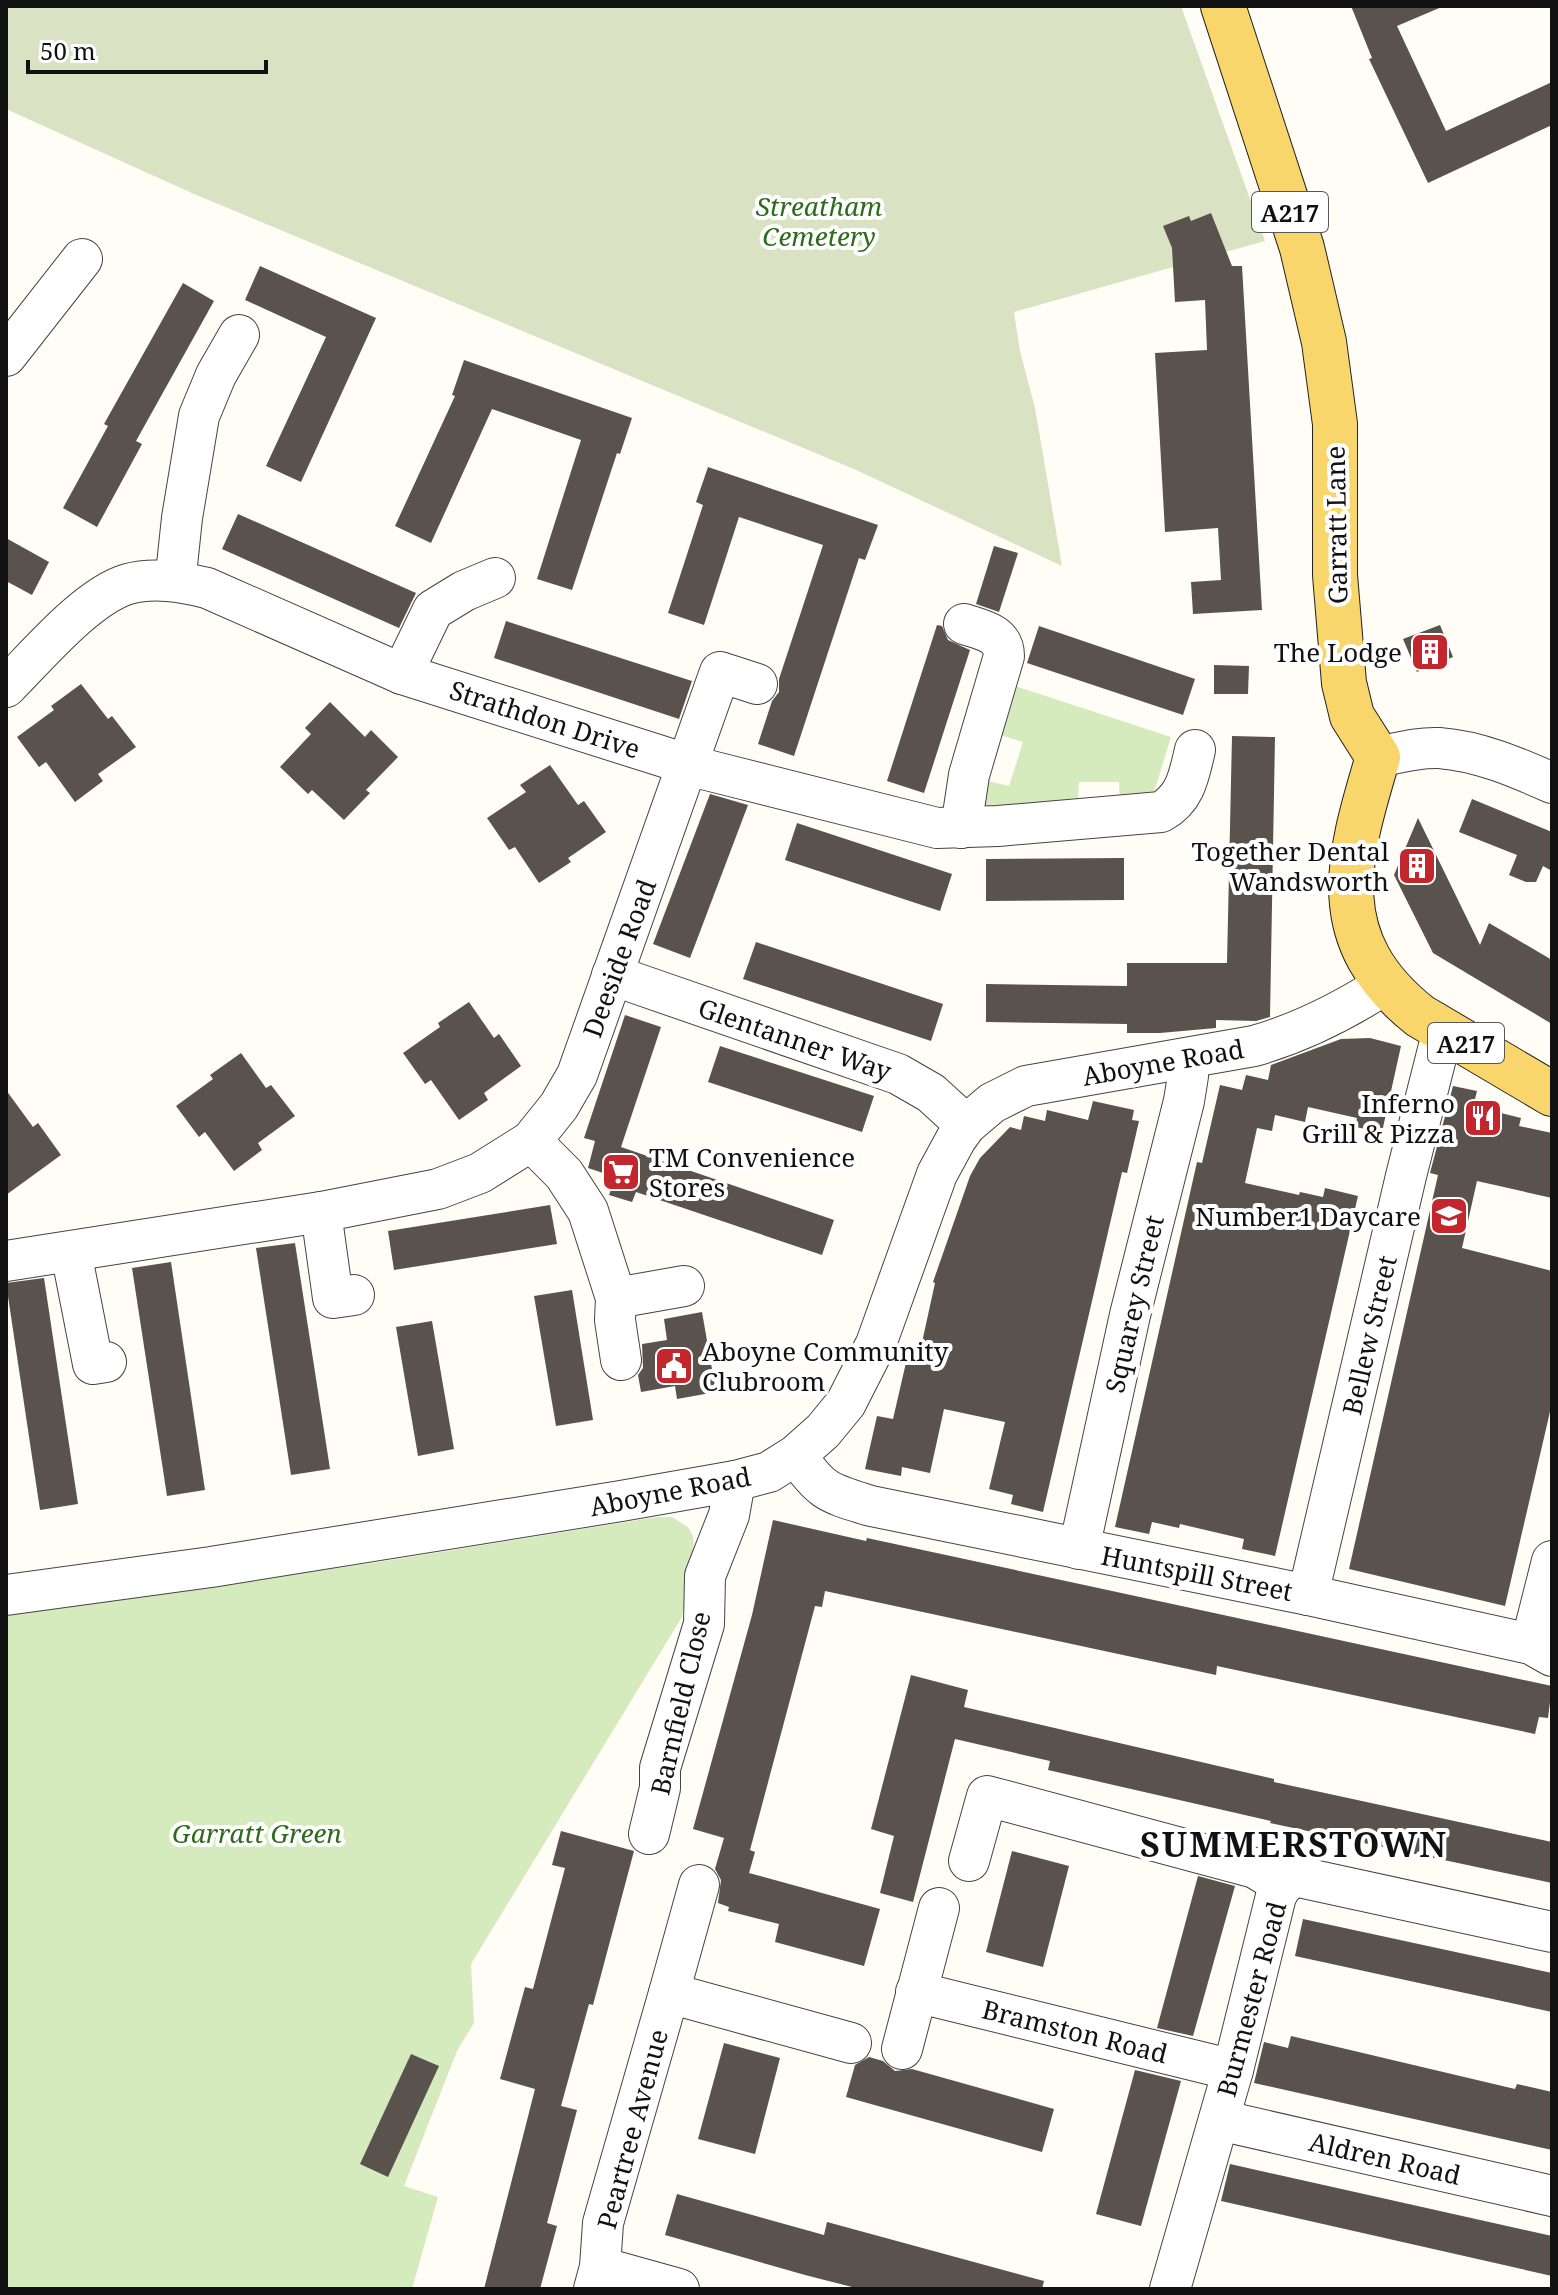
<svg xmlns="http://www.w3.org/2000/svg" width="1558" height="2295" font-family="'Noto Serif',serif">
  <rect width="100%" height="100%" fill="#fffdf5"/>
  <!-- green -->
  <g fill="#d5ebbd">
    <path d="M1006,683L1171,737L1154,792L1149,799L1120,806L1119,782H1079L1078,798L979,809L983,780L1009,786L1023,742L991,732Z"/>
    <path d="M657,1517H672L688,1527L693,1536L694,1550L682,1617L471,1964L474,2023L457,2051L404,2186L438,2197L412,2289H6V1614L372,1563Z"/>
  </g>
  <!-- cemetery -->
  <path fill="#d9e3c4" d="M6,6H1181L1265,241L1014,312L1020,351L1035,408L1062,566L856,470L194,194L6,109Z"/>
  <!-- building -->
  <g fill="#5a524d">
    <path d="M1351,6H1444L1397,26L1446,131L1552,82V125L1428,183L1369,59L1372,58Z"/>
    <path d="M1211,213L1232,266H1242L1262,610L1193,614L1191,582L1221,580L1218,528L1165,532L1155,353L1207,350L1205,300L1175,302L1172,248L1163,226L1189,216L1191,221Z"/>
    <path d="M260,266L376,318L301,482L266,466L326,337L245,300Z"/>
    <path d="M183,283L214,301L136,441L142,444L97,527L63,508L108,426L104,424Z"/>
    <path d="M464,360L632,418L620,454L617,453L572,590L537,579L581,440L492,409L431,543L395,526L455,396L452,395Z"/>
    <path d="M708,467L878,525L865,560L859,558L794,756L758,744L772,701L779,692V679L823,545L739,517L704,625L668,613L703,505L696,502Z"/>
    <path d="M238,514L416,593L399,628L222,549Z"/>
    <path d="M6,538L49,562L32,595L6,581Z"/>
    <path d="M994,546L1018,553L999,612L976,604Z"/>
    <path d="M506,621L692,681L679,719L494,658Z"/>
    <path d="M937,625L942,626L948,640L970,650L924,793L887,781Z"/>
    <path d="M1440,625L1453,657L1417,672L1403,639Z"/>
    <path d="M1039,626L1195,679L1183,715L1027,663Z"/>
    <path d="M1214,665L1249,666L1248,694H1214Z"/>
    <path d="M81,684L108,719L112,716L136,747L98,774L103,781L75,802L46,762L39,767L17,737L54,710L51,706Z"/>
    <path d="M330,702L365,737L371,730L398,757L366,790L370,793L344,820L312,790L308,794L280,767L311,734L305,728Z"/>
    <path d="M1232,736L1275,737L1270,1017L1256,1021L1216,1020V1028L1160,1033H1127V1024L986,1022V984L1127,986V963H1227Z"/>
    <path d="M550,765L578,805L584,801L606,832L568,858L571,862L539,883L515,847L509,850L487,818L526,792L520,785Z"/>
    <path d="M710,794L748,805L690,958L653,944Z"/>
    <path d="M1472,799L1552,832V871L1543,866L1536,882H1526L1509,875L1517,855L1459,832Z"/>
    <path d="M1418,818L1480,945L1489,923L1552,960V1024L1433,953L1394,875Z"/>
    <path d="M797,823L952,874L940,911L785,860Z"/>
    <path d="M1124,858V900L986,901V859Z"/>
    <path d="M756,942L943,1004L931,1041L743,979Z"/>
    <path d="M469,1002L494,1038L499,1034L521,1066L484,1093L488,1100L459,1120L431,1080L425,1084L403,1053L440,1027L438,1023Z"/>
    <path d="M625,1015L661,1027L621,1147L834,1220L822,1255L636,1192L632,1202L609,1195L615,1177L588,1168L595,1141L584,1138Z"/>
    <path d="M1370,1038L1401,1046L1382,1132L1355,1127L1357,1118L1308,1107L1305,1122L1275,1115L1272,1131L1257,1128L1245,1183L1299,1195L1300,1192L1323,1197L1325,1188L1358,1196L1275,1556L1242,1549L1244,1539L1180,1524L1179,1528L1152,1522L1149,1534L1115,1527L1197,1162L1202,1163L1220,1085L1242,1090L1246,1075L1268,1080L1271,1065L1341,1039Z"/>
    <path d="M720,1046L874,1096L862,1132L708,1082Z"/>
    <path d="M241,1053L266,1088L271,1085L295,1116L258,1143L262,1150L234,1171L205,1132L199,1137L176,1106L213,1079L210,1075Z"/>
    <path d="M1453,1086L1477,1091L1475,1099L1499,1105L1497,1112L1521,1118L1519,1126L1552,1133V1198L1477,1181L1462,1248L1552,1271V1403L1505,1606L1349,1569L1438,1175L1430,1173Z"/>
    <path d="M6,1090L33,1127L38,1123L61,1155L6,1195Z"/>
    <path d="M1093,1101L1134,1110L1132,1120L1139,1121L1127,1173L1122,1172L1043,1512L1011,1504L1013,1495L989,1489L1005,1422L944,1409L930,1473L902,1467L901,1476L865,1469L877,1416L893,1419L908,1354L919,1356L935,1283L933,1282L970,1176L980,1158L1010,1127L1021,1130L1024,1116L1045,1121L1047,1110L1088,1120Z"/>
    <path d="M550,1205L557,1244L394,1270L388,1231Z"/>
    <path d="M295,1243L330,1469L291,1475L256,1248Z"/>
    <path d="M171,1262L205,1490L167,1496L132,1268Z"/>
    <path d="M44,1278L78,1504L40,1510L6,1283Z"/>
    <path d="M572,1290L593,1420L556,1426L534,1296Z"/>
    <path d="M702,1312L716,1392L677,1399L675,1386L641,1392L638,1375L643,1368L642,1344L667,1340L664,1319Z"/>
    <path d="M432,1321L454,1449L418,1456L396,1327Z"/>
    <path d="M773,1520L866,1541L867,1538L1552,1686L1548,1718L1539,1717L1535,1734L1217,1666L1216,1675L825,1591L822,1607L815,1606L750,1850L755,1852L749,1873L880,1909L864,1966L775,1942L779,1924L728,1911L729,1907L718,1903L721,1880L715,1869L724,1838L693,1829L752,1615Z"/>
    <path d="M911,1675L968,1690L964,1707L1274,1779V1782L1552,1842V1883L1270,1823L1271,1821L1048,1770L1050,1761L955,1739L913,1902L880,1893L894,1836L871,1829Z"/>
    <path d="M561,1831L634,1851L593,2005L589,2004L561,2106L577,2110L547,2223L557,2226L540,2289H484L535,2089L500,2079L525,1987L533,1989L565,1868L552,1865Z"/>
    <path d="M1012,1851L1069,1866L1043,1967L986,1952Z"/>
    <path d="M1198,1876L1235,1886L1193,2036L1157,2028Z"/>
    <path d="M1303,1919L1552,1973V2012L1295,1956Z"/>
    <path d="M1291,2036L1515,2089L1517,2084L1552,2092V2150L1254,2083L1264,2042L1288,2048Z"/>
    <path d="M724,2043L780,2058L755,2154L698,2139Z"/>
    <path d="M411,2054L439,2066L388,2177L360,2164Z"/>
    <path d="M869,2057L883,2061L895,2071L912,2069L1054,2109L1042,2152L846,2097L855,2065Z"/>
    <path d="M1135,2070L1181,2081L1141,2226L1096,2214Z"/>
    <path d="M1230,2164L1552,2236V2276L1221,2201Z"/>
    <path d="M677,2194L824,2235L827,2222L1044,2281L1042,2289H860L805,2275L665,2235Z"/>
  </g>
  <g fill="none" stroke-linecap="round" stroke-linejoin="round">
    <!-- minor casing -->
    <g stroke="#444" stroke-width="42">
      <g id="minor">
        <path d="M6,356L82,259"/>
        <path d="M178,581L177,565L182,518L199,416L216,375L239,335"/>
        <path d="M402,674L433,610L464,591L495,578"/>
        <path d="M6,687C37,656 87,596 128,584C154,577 182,582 207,588L402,674L699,768L937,828L998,826L1161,812C1186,798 1189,775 1195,750"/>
        <path d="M1378,757C1398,753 1419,747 1439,748C1479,751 1516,767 1552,783"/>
        <path d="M961,828L969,775L1004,656C1004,633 982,630 964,624"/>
        <path d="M612,975L898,1074L931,1093L966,1125"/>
        <path d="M531,1141L564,1174L588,1211L616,1298L615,1320L621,1360"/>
        <path d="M321,1212L333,1298L354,1295"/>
        <path d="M71,1252L93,1364L106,1362"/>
        <path d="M6,1261L321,1212L438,1189L480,1173L531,1141L559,1106L577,1075L720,672L757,684"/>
        <path d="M616,1298L684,1286"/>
        <path d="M796,1455C822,1493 829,1493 871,1506L1308,1595L1531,1644L1552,1656"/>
        <path d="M1079,1549L1130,1315L1184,1101L1188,1076L1184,1059"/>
        <path d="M6,1595L211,1567L621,1501L735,1481L769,1472L796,1455L823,1431L846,1403L876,1344L937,1174L956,1139L966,1125L992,1103L1026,1086L1254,1046C1303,1032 1344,1011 1387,983"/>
        <path d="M1308,1595L1406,1176L1443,1030"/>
        <path d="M1531,1644L1552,1561"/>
        <path d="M649,1834L660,1788V1768L704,1624L705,1576L729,1515L735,1481"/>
        <path d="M969,1861L987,1796L1255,1868L1283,1885"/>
        <path d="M916,1992L1233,2070"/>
        <path d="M669,1993L699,1885"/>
        <path d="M902,2049L939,1908"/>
        <path d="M1219,2120L1552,2196"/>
        <path d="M600,2267L603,2223L669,1993L851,2043"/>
        <path d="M594,2289L600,2267L679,2289"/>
        <path d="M1170,2289L1233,2070L1276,1896C1281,1886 1288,1877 1299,1877L1552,1932"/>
      </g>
    </g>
    <!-- major casing -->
    <g stroke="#222" stroke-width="46">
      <path id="major" d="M1223,6L1302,248L1324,342L1335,424V575L1344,683L1352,716L1378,757C1347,860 1324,940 1420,1016L1552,1094"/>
    </g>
    <!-- minor -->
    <use href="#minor" stroke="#fff" stroke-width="40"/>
    <!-- major -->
    <use href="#major" stroke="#f9d66b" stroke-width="44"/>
  </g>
  <!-- icons -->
  <defs>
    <g id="building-square" transform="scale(2)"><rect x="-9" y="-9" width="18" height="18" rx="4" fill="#c4262e" stroke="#fff"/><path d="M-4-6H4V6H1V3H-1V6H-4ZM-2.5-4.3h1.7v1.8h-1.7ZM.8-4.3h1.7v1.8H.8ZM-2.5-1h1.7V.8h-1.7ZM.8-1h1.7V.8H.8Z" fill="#fff"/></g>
    <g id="restaurant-square" transform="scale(2)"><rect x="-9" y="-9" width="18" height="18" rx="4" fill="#c4262e" stroke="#fff"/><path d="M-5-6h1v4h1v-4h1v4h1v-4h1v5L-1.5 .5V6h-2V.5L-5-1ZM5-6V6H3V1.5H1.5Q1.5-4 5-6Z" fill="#fff"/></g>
    <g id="supermarket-square" transform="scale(2)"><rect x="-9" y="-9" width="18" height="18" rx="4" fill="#c4262e" stroke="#fff"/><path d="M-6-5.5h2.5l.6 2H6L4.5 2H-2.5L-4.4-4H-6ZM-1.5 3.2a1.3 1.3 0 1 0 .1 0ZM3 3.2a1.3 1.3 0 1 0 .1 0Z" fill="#fff"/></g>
    <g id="school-square" transform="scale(2)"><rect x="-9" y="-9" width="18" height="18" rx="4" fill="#c4262e" stroke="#fff"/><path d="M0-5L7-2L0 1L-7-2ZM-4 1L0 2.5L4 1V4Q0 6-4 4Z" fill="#fff"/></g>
    <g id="civic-square" transform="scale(2)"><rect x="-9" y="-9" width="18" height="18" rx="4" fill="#c4262e" stroke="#fff"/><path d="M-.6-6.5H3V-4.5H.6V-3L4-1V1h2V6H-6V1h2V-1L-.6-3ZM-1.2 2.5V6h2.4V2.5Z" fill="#fff"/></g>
  </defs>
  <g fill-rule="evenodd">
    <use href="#building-square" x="1430" y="652"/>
    <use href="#building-square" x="1417" y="866"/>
    <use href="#restaurant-square" x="1483" y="1118"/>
    <use href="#supermarket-square" x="621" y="1172"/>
    <use href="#school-square" x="1449" y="1216"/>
    <use href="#civic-square" x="674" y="1366"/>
  </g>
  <g text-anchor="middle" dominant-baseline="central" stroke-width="8" stroke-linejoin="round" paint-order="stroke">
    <!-- shield labels -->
    <g fill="#fff" stroke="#585858" stroke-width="2">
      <rect x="1252" y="192" width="76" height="40" rx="6"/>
      <rect x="1428" y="1023" width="76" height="40" rx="6"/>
    </g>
    <g font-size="24" font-weight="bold" fill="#111">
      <text x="1290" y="212">A217</text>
      <text x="1466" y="1043">A217</text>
    </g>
    <!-- park labels -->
    <g font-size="26" font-style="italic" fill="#2f6b1f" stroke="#fff">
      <text x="819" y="206">Streatham<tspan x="819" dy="30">Cemetery</tspan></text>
      <text x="257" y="1833">Garratt Green</text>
    </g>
    <!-- street labels -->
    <g font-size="26" fill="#111" stroke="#fff">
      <text transform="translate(1336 525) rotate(-91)">Garratt Lane</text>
      <text transform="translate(545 719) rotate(18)">Strathdon Drive</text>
      <text transform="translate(619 958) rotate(-70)">Deeside Road</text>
      <text transform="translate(795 1039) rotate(19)">Glentanner Way</text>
      <text transform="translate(1163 1062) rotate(-10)">Aboyne Road</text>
      <text transform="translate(1134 1304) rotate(-77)">Squarey Street</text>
      <text transform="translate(1369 1335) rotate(-77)">Bellew Street</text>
      <text transform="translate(670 1491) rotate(-11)">Aboyne Road</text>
      <text transform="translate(1197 1573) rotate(11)">Huntspill Street</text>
      <text transform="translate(680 1703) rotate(-77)">Barnfield Close</text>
      <text transform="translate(1251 1999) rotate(-75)">Burmester Road</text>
      <text transform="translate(1075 2031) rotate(14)">Bramston Road</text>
      <text transform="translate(632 2129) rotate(-75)">Peartree Avenue</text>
      <text transform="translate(1385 2158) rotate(13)">Aldren Road</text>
    </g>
    <!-- poi labels -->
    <g font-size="26" fill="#111" stroke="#fff" text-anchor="end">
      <text x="1402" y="652">The Lodge</text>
      <text x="1389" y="851">Together Dental<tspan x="1389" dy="30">Wandsworth</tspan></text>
      <text x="1455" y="1103">Inferno<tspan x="1455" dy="30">Grill &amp; Pizza</tspan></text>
      <text x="649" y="1157" text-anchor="start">TM Convenience<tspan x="649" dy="30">Stores</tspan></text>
      <text x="1421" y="1216">Number1 Daycare</text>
      <text x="702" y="1351" text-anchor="start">Aboyne Community<tspan x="702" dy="30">Clubroom</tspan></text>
    </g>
    <!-- district labels -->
    <g font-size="34" font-weight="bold" letter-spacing="2" fill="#111" stroke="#fff">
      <text x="1294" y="1844">SUMMERSTOWN</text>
    </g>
  </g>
  <!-- border -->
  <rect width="1558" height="2295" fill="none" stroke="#111111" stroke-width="16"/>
  <!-- scale -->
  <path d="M28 60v12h238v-12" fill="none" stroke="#111111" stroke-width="4"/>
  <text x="40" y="60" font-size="24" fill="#111111" stroke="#ffffff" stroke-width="6" paint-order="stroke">50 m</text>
</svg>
